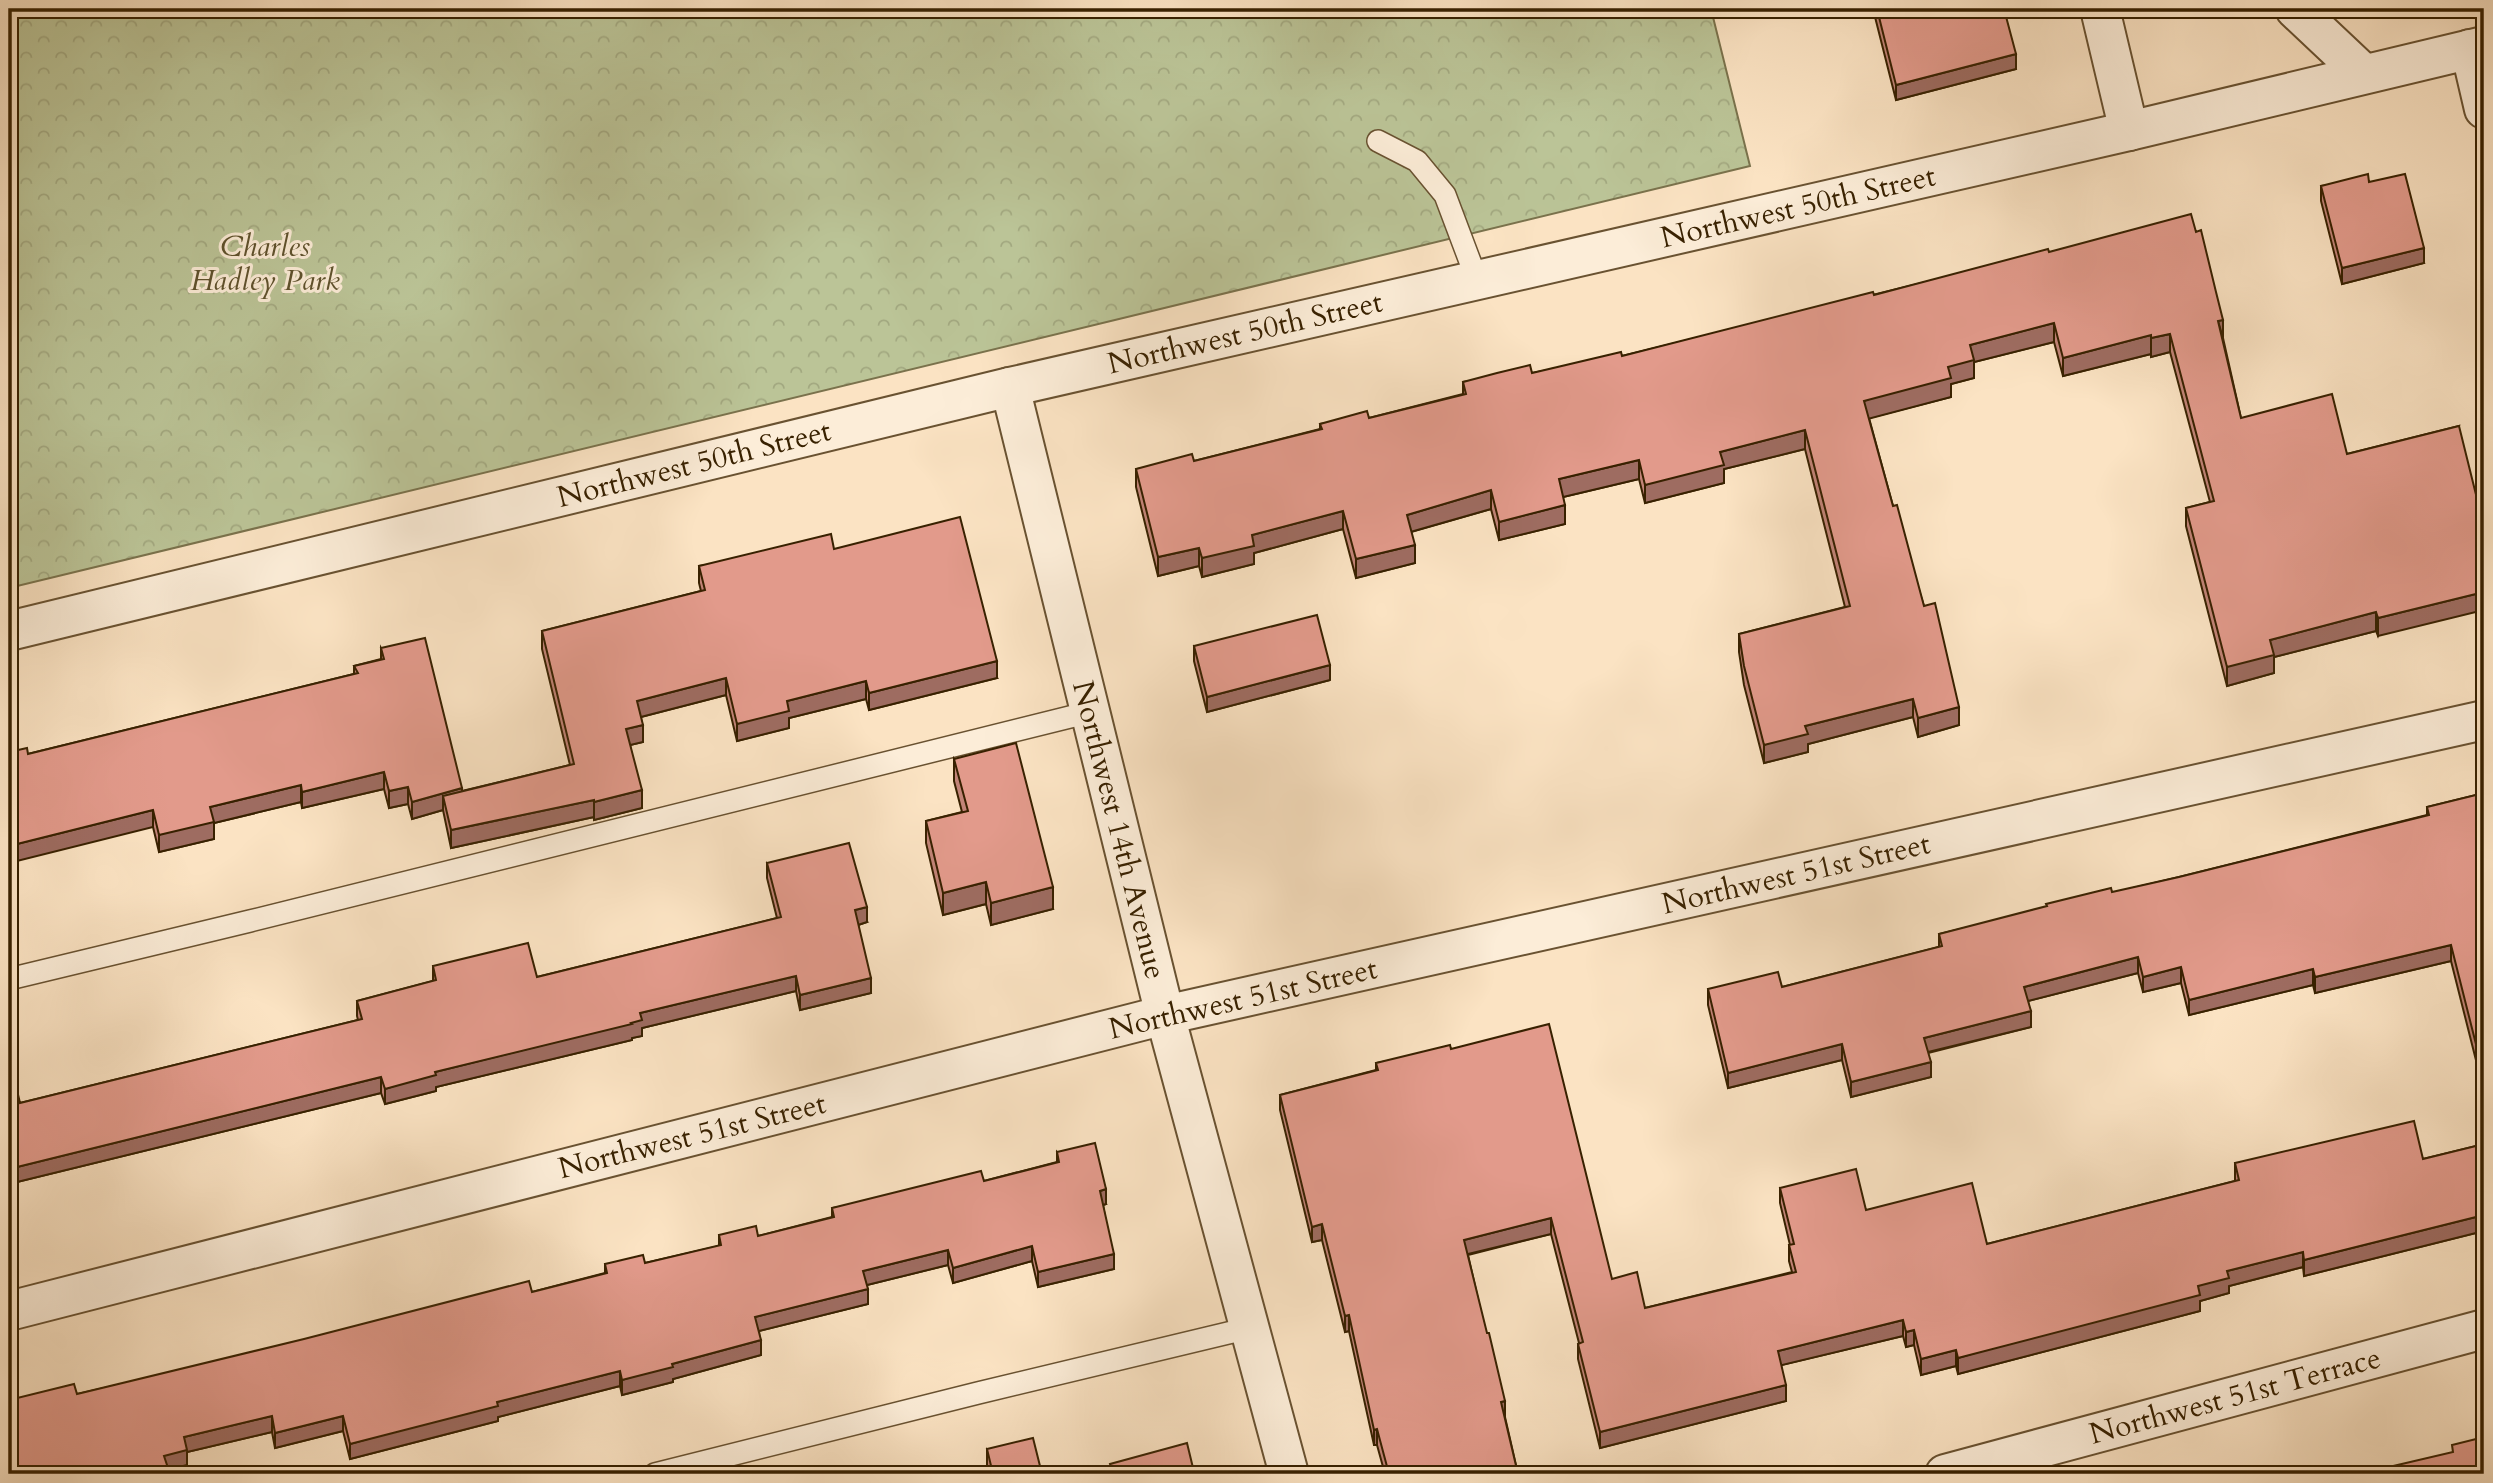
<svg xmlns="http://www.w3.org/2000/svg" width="2493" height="1483" font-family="Cardo,serif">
  <defs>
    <pattern id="park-crowns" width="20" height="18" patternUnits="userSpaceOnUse" patternTransform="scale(1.75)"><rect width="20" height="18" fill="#bbc497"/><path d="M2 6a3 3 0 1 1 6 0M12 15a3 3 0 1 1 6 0" fill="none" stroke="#a2a880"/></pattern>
  </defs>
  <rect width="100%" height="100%" fill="#fbe3c3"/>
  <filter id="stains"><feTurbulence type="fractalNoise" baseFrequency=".00286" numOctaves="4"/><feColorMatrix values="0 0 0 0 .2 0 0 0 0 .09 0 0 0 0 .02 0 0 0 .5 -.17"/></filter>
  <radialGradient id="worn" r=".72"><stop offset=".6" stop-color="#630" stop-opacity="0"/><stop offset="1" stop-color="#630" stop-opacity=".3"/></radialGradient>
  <!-- park -->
  <path fill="url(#park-crowns)" stroke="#7a724c" stroke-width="2" d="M9,9H1711L1750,166L9,588Z"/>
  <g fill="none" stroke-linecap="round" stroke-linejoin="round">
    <!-- lane casing -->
    <g stroke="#695231" stroke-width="24">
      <g id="lane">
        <path d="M1378,141L1417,161L1445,195L1477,280"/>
        <path d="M9,979L250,921L1090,712"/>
        <path d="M655,1474L978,1393L1249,1328"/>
      </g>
    </g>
    <!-- street casing -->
    <g stroke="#695231" stroke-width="42">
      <g id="street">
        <path d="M2100,9L2129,131"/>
        <path d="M2295,9L2364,74"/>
        <path d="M2470,49L2484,109"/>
        <path d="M1010,387L1165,1015L1289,1474"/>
        <path d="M9,631L1010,387L2129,131L2484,46"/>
        <path d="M9,1311L1165,1015L2484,720"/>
        <path d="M1945,1474L2484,1329"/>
      </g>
    </g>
    <!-- lane -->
    <use href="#lane" stroke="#fcedd8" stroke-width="21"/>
    <!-- street -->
    <use href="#street" stroke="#fcedd8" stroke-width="38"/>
  </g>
  <!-- wall -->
  <g fill="#c28478" stroke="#382100" stroke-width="2">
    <path d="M1873,9H2004L2016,69L1896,100Z"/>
    <path d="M2369,182L2424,263L2342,284L2321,201V186Z"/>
    <path d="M2049,252L2223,338L2241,418L2347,454L2459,426L2378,636L2376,631L2274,657V673L2227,686L2186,526V508L2210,502L2170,352L2151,357V354L2063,376L2054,342L1974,362V378L1951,384V397L1869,418L1893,506L1924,606L1959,725L1918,737L1913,717L1808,744V752L1764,763L1744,685L1739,652V634L1845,607L1805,449L1724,469V483L1645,503L1639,479L1563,497L1565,524L1499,540L1491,509L1411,532L1415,563L1356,578L1343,529L1254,553V564L1202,577L1199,566L1158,576L1136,487V469L1194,461L1320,429V424L1369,418L1463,394V382L1532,373L1622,356Z"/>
    <path d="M834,549L997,678L869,710L866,699L789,718V728L737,741L726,695L641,717L643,742L630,745L642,808L594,820V817L451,848L443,810L412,819L408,804L389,808L384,789L302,808L301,802L214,823V839L159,852L153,827L28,754L354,674V666L381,659V648L462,791L570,765L542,649V631L701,591L699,583V566Z"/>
    <path d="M1194,646L1330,680L1207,712L1194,661Z"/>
    <path d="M954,759L1053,909L991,925L986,904L943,915L926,843V821L962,812L954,781Z"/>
    <path d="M2484,793V1092L2451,961L2315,993L2313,985L2189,1015L2181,983L2143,992L2138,973L2028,1001L2031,1027L1928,1053L1931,1077L1851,1097L1842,1060L1728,1088L1708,1005V989L1782,987L1939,947V934L2179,877L2427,815V807Z"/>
    <path d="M767,863L867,922L858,925L871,993L800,1010L796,991L642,1028V1036L632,1038V1040L436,1087V1091L385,1104L381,1093L9,1184V1083L20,1103L358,1020L357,1016V1001L433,981V966L537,977L777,918L767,878Z"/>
    <path d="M1451,1049L1612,1279L1645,1308L1792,1272L1789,1261V1245H1790L1780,1203V1188L1866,1210L1987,1244L2235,1181V1163L2423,1159L2484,1144V1231L2304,1276L2303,1267L2229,1286V1293L2200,1301V1311L1958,1374L1956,1366L1921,1375L1914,1345L1906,1347L1903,1336L1781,1365L1786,1401L1600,1448L1578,1359V1344L1579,1343L1551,1234L1468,1255L1518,1474H1385L1377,1445H1374L1349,1331L1345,1332L1322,1240L1312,1242L1280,1110V1095L1376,1070V1063Z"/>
    <path d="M1057,1152L1106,1204L1103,1205L1114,1269L1038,1287L1032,1261L953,1283L948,1265L867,1285L868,1304L759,1331L761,1355L673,1379V1382L622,1395L620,1386L498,1417V1421L350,1459L343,1431L275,1448L272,1432L187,1452V1465L168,1470V1474L77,1394L532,1292L605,1273V1264L645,1263L719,1246V1235L758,1236L832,1217V1208L984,1181L1057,1162Z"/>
    <path d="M987,1449L1042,1474H989L987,1467Z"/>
  </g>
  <!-- shaded-wall -->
  <g fill="#9e6c61" stroke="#382100" stroke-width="2">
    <path d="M1826,9H1858L1826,16Z"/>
    <path d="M2016,54V69L1896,100V85Z"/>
    <path d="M2424,248V263L2342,284V268Z"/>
    <path d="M2223,320V338L2218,321Z"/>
    <path d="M2054,323V342L1974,362V378L1951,384V397L1864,420V401L1948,367L1970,345Z"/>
    <path d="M2170,334V352L2151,357V338Z"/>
    <path d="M2151,335V354L2063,376V358Z"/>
    <path d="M1805,430V449L1724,469V483L1645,503V485L1720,452Z"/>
    <path d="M1639,460V479L1559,498V479Z"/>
    <path d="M1491,490V509L1407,533V515Z"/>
    <path d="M1565,505V524L1499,540V522Z"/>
    <path d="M1343,511V529L1254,553V564L1202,577V558L1252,535Z"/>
    <path d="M1415,545V563L1356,578V559Z"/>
    <path d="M1199,548V566L1158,576V557Z"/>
    <path d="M2484,592V610L2378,636V618Z"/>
    <path d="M2376,612V631L2274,657V673L2227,686V667L2270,640Z"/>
    <path d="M997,661V678L869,710V693Z"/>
    <path d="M1330,665V680L1207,712V697Z"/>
    <path d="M726,678V695L637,718V701Z"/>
    <path d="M866,681V699L789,718V728L737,741V724L787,701Z"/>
    <path d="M1913,699V717L1808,744V752L1764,763V745L1805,726Z"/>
    <path d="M1959,707V725L1918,737V718Z"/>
    <path d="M643,725V742L626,746V729Z"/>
    <path d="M384,772V789L302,808V792Z"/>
    <path d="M301,785V802L214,823V839L159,852V835L210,807Z"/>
    <path d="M408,787V804L389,808V791Z"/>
    <path d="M462,788V805L443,796V810L412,819V802Z"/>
    <path d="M642,790V808L594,820V802Z"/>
    <path d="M594,800V817L451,848V830Z"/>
    <path d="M153,810V827L9,863V846Z"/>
    <path d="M986,882V904L943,915V893Z"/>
    <path d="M1053,887V909L991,925V903Z"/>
    <path d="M867,907V922L855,926V910Z"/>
    <path d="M2451,945V961L2315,993V977Z"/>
    <path d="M2138,957V973L2024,1002V987Z"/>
    <path d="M2181,967V983L2143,992V977Z"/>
    <path d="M2313,969V985L2189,1015V1000Z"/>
    <path d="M796,976V991L642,1028V1036L632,1038V1040L436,1087V1091L385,1104V1089L435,1072L631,1023L640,1013Z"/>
    <path d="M871,978V993L800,1010V995Z"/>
    <path d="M2031,1011V1027L1924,1053V1038Z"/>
    <path d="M1842,1044V1060L1728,1088V1073Z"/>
    <path d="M1931,1062V1077L1851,1097V1082Z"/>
    <path d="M381,1077V1093L9,1184V1169Z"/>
    <path d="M1106,1189V1204L1100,1206V1191Z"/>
    <path d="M2484,1215V1231L2304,1276V1260Z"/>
    <path d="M1551,1218V1234L1464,1255V1240Z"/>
    <path d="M1322,1224V1240L1312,1242V1227Z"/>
    <path d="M1032,1246V1261L953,1283V1268Z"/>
    <path d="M948,1250V1265L863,1286V1271Z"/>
    <path d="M2303,1252V1267L2229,1286V1293L2200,1301V1311L1958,1374V1358L2198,1286L2227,1271Z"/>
    <path d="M1114,1254V1269L1038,1287V1272Z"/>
    <path d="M868,1289V1304L755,1332V1317Z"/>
    <path d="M1349,1315V1331L1345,1332V1316Z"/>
    <path d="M1903,1320V1336L1778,1366V1351Z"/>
    <path d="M1914,1330V1345L1906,1347V1332Z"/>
    <path d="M761,1340V1355L673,1379V1382L622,1395V1380L672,1364Z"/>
    <path d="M1956,1350V1366L1921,1375V1359Z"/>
    <path d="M620,1371V1386L498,1417V1421L350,1459V1444L497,1402Z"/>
    <path d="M1786,1385V1401L1600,1448V1432Z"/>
    <path d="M1505,1401V1417L1501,1418V1402Z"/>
    <path d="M272,1416V1432L187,1452V1465L168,1470V1474H143L184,1437Z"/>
    <path d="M343,1416V1431L275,1448V1433Z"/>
    <path d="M1377,1429V1445H1374V1430Z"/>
  </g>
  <!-- building -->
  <g fill="#e29a8b" stroke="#382100" stroke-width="2">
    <path d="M1877,9H2004L2016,54L1896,85Z"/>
    <path d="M2368,174L2369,182L2405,174L2424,248L2342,268L2321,186Z"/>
    <path d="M2191,214L2196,232L2201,230L2216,292L2223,320L2218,321L2241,418L2332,394L2347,454L2459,426L2484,527V592L2378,618L2376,612L2270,640L2274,655L2227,667L2186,508L2214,501L2170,334L2151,338V335L2063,358L2054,323L1970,345L1974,360L1948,367L1951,378L1864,401L1893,506L1897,505L1924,606L1935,603L1959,707L1918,718L1913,699L1805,726L1808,734L1764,745L1744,666L1739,634L1850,606L1805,430L1720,452L1724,465L1645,485L1639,460L1559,479L1565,505L1499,522L1491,490L1407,515L1415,545L1356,559L1343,511L1252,535L1254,546L1202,558L1199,548L1158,557L1136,469L1192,454L1194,461L1322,429L1320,424L1367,411L1369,418L1466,394L1463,382L1497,373L1530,365L1532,373L1621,352L1622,356L1873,292L1874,295L2048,249L2049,252Z"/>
    <path d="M960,517L997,661L869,693L866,681L787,701L789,711L737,724L726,678L637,701L643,725L626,729L642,790L594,802V800L451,830L443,796L574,764L542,631L705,590L699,566L831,534L834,549Z"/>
    <path d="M1317,615L1330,665L1207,697L1194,646Z"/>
    <path d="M425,638L462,788L412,802L408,787L389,791L384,772L302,792L301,785L210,807L214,822L159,835L153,810L9,846V752L27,748L28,754L358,673L354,666L384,659L381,648Z"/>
    <path d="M1016,743L1053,887L991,903L986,882L943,893L926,821L968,811L954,759Z"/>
    <path d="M2484,793V1076L2451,945L2315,977L2313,969L2189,1000L2181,967L2143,977L2138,957L2024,987L2031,1011L1924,1038L1931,1062L1851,1082L1842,1044L1728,1073L1708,989L1778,972L1782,987L1942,946L1939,934L2047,906L2046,904L2111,888L2112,892L2179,877L2429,815L2427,807Z"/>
    <path d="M849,843L867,907L855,910L871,978L800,995L796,976L640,1013L642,1020L631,1023L632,1024L435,1072L436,1075L385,1089L381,1077L9,1169V1083L15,1082L20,1103L362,1019L357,1001L436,980L433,966L528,943L537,977L781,917L767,863Z"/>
    <path d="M1549,1024L1612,1279L1637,1272L1645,1308L1796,1272L1789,1245L1794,1244L1780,1188L1856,1169L1866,1210L1972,1183L1987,1244L2239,1180L2235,1163L2414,1121L2423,1159L2484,1144V1215L2304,1260L2303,1252L2227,1271L2229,1278L2198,1286L2200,1295L1958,1358L1956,1350L1921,1359L1914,1330L1906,1332L1903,1320L1778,1351L1786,1385L1600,1432L1578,1344L1583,1342L1551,1218L1464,1240L1487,1333H1489L1505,1401L1501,1402L1518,1474H1389L1377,1429L1374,1430L1349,1315L1345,1316L1322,1224L1312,1227L1280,1095L1378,1070L1376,1063L1450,1045L1451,1049Z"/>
    <path d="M1095,1143L1106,1189L1100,1191L1114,1254L1038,1272L1032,1246L953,1268L948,1250L863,1271L868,1289L755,1317L761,1340L672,1364L673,1367L622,1380L620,1371L497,1402L498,1406L350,1444L343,1416L275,1433L272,1416L184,1437L187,1450L164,1456L168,1468L143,1474H9V1400L74,1384L77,1394L304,1339L529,1281L532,1292L607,1273L605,1264L643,1255L645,1263L721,1245L719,1235L756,1226L758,1236L834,1217L832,1208L981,1171L984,1181L1059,1162L1057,1152Z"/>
    <path d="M2484,1437V1474H2359L2453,1452L2452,1445Z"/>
    <path d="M1033,1438L1042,1474H993L987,1449Z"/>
    <path d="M1187,1443L1194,1472L1211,1468L1212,1474H1113L1110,1464Z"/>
  </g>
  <g text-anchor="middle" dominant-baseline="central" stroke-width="6" stroke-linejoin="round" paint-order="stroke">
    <!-- street labels -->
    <g font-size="30" fill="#382100" stroke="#fcedd8">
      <text transform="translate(1798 207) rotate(-13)">Northwest 50th Street</text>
      <text transform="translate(1245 333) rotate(-13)">Northwest 50th Street</text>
      <text transform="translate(694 464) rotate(-14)">Northwest 50th Street</text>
      <text transform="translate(1119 830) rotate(76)">Northwest 14th Avenue</text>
      <text transform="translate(1796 874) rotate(-13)">Northwest 51st Street</text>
      <text transform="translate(1243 999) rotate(-13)">Northwest 51st Street</text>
      <text transform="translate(692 1136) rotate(-14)">Northwest 51st Street</text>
      <text transform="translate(2235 1396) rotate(-15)">Northwest 51st Terrace</text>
    </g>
    <!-- park labels -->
    <g font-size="30" font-style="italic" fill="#5f522d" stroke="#fcedd8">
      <text x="265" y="246">Charles<tspan x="265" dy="34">Hadley Park</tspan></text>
    </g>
  </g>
  <!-- margin -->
  <rect width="2493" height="1483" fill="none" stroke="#fbe3c3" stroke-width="35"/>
  <rect x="10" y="10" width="2472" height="1462" fill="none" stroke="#382100" stroke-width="3.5"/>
  <rect x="18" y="18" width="2458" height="1448" fill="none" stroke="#382100" stroke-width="2"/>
  <rect width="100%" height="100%" filter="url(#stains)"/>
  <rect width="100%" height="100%" fill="url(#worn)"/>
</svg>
